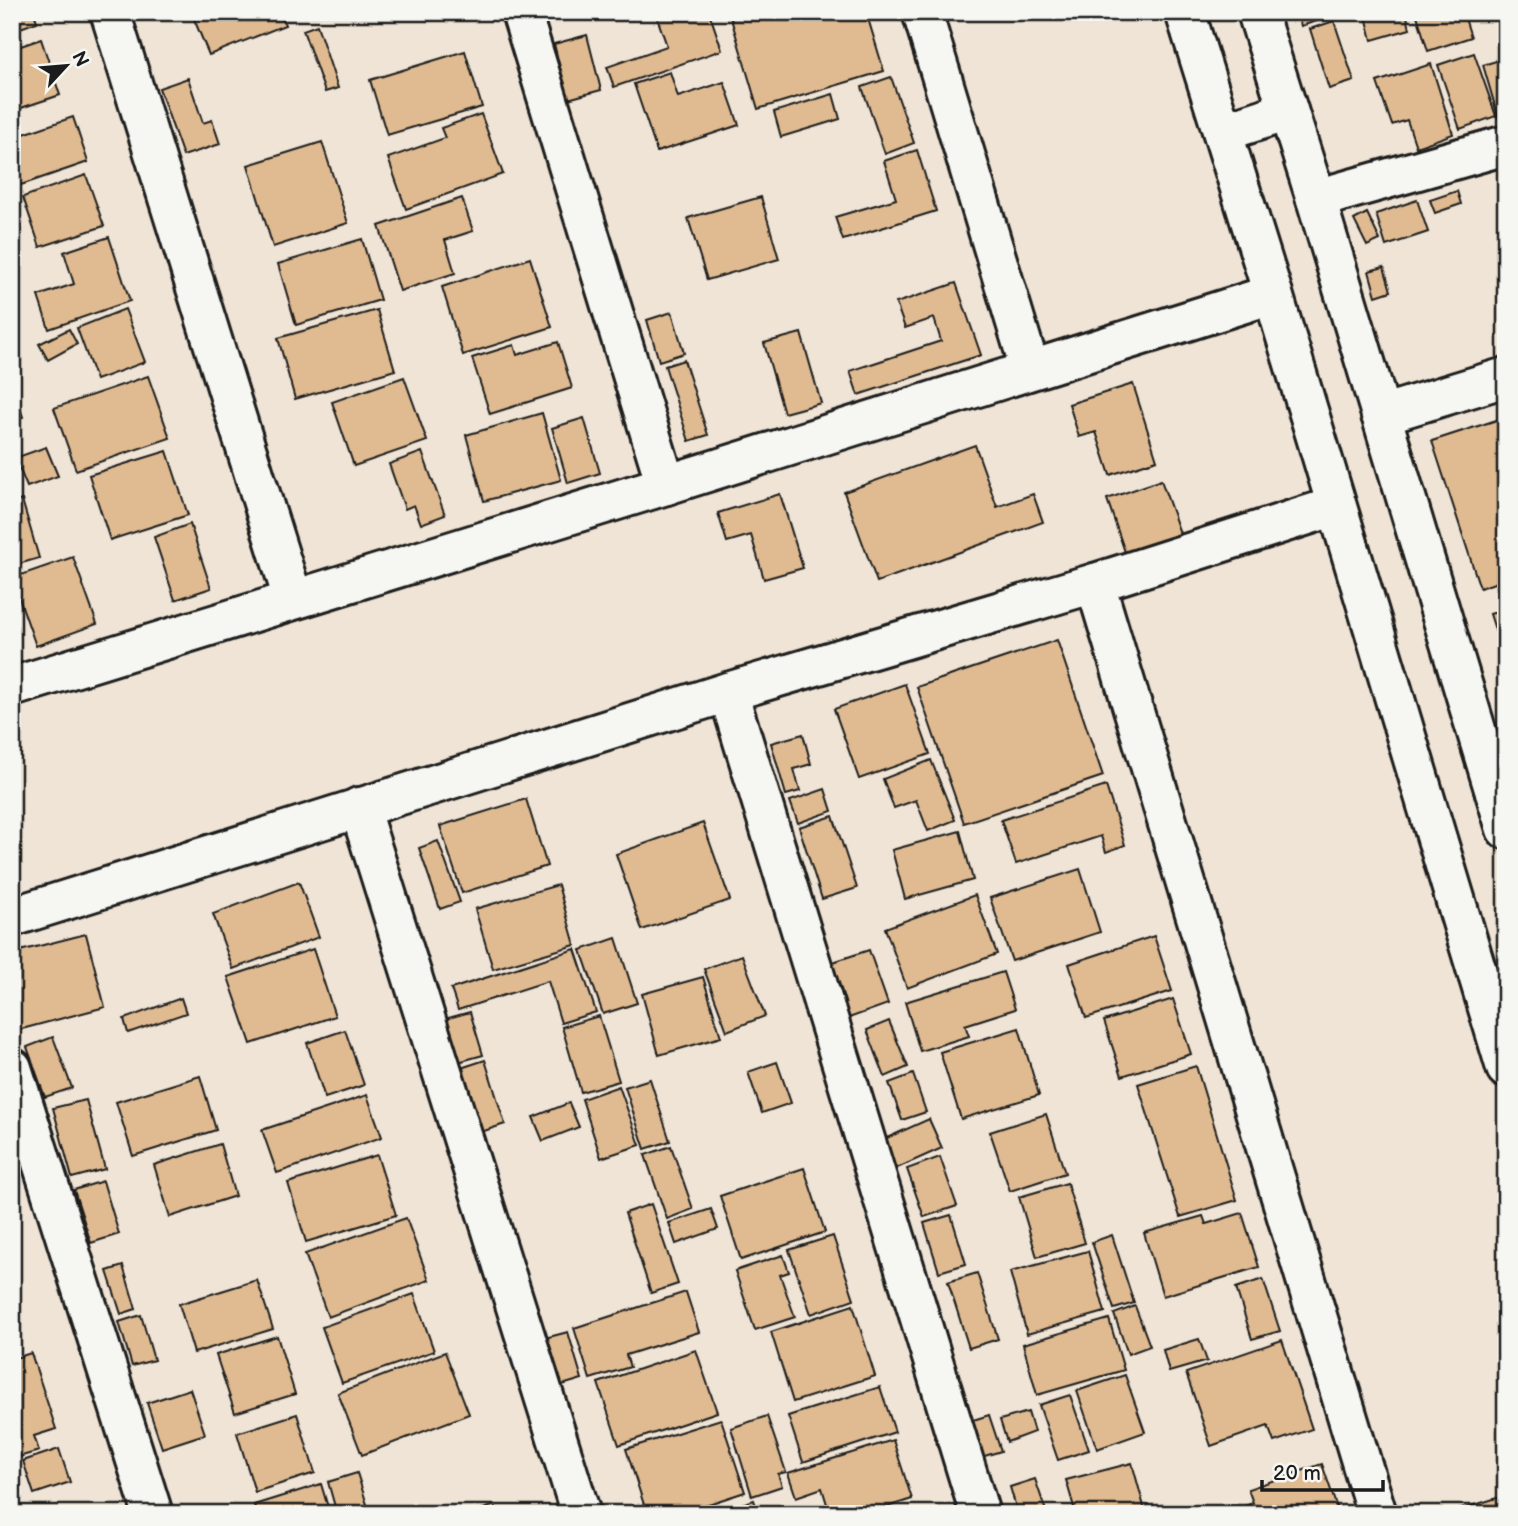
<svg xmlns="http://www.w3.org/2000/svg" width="1518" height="1526" font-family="'Balsamiq Sans',sans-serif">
  <rect width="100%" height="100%" fill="#efe4d5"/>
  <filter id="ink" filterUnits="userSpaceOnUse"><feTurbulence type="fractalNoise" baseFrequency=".0143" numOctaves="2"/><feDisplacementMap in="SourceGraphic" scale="14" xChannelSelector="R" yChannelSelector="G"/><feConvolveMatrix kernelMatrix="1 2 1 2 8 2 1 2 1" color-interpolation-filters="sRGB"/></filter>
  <g filter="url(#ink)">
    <!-- building -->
    <g fill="#e0bb91" stroke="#1c1c1c" stroke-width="2">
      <path d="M12,12H34L37,22L12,31Z"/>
      <path d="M191,12H280L285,25L209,55Z"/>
      <path d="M655,12H709L722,50L614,87L607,67L667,46Z"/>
      <path d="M729,12H866L884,71L758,109Z"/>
      <path d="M1297,12H1335L1336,15L1301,26Z"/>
      <path d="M1365,12H1406L1410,29L1372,40Z"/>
      <path d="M1416,12H1463L1471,37L1428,51Z"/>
      <path d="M1334,21L1354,81L1329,89L1310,29Z"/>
      <path d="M317,25L338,88L325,92L303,30Z"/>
      <path d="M587,35L601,90L568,99L554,44Z"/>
      <path d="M41,39L60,95L12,111V49Z"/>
      <path d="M465,51L482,107L387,135L370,80Z"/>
      <path d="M1474,53L1496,116L1460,129L1438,65Z"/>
      <path d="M1506,58V122L1500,123L1483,65Z"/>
      <path d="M1431,64L1453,134L1416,147L1407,120L1392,125L1377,82Z"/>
      <path d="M670,72L678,97L724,82L739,125L657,152L634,84Z"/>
      <path d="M891,77L914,143L885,154L862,87Z"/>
      <path d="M188,78L203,123L212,120L220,144L183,156L159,88Z"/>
      <path d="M833,94L840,119L781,137L774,112Z"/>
      <path d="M481,114L503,174L406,209L388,158L445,138L441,128Z"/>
      <path d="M73,117L88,162L12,188V138Z"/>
      <path d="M322,142L348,223L273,247L248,165Z"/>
      <path d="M917,150L936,211L843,240L835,217L896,199L884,161Z"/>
      <path d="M86,175L104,226L40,247L23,197Z"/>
      <path d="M1457,191L1461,204L1435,213L1430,200Z"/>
      <path d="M761,197L779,259L707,280L688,218Z"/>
      <path d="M462,198L473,231L445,240L455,273L400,291L379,226Z"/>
      <path d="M1417,200L1428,232L1386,246L1376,214Z"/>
      <path d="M1367,213L1380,240L1367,246L1354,220Z"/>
      <path d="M109,237L130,301L49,329L38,296L74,284L64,252Z"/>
      <path d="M362,239L380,300L296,325L278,264Z"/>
      <path d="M530,258L552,327L463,355L442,287Z"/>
      <path d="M1384,267L1391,291L1376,296L1369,271Z"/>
      <path d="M956,283L981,355L858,395L850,371L941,341L934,318L905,328L896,303Z"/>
      <path d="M125,309L145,362L96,380L77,328Z"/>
      <path d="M377,310L395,370L295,399L278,338Z"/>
      <path d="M672,312L684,353L659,361L647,320Z"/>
      <path d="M69,329L77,344L48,360L39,344Z"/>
      <path d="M801,333L821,403L784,413L764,343Z"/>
      <path d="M558,342L572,388L490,414L472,358L514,345L517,355Z"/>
      <path d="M684,360L708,435L689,441L665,366Z"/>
      <path d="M148,376L170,438L76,470L54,408Z"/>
      <path d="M404,377L427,441L354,466L332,402Z"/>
      <path d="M12,384L23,417L12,421Z"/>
      <path d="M1133,384L1157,460L1110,475L1096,432L1079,437L1069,404Z"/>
      <path d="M542,413L561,480L484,501L466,435Z"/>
      <path d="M1506,417V579L1480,588L1432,441Z"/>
      <path d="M584,418L600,473L568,483L552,428Z"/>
      <path d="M975,445L997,507L1033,494L1043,522L877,582L844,492Z"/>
      <path d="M46,447L58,476L27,487L15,458Z"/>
      <path d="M167,451L188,515L110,540L89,475Z"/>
      <path d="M422,452L445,515L421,524L414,505L405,509L389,464Z"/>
      <path d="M1161,480L1182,539L1127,558L1107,499Z"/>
      <path d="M780,494L803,568L764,579L751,535L727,542L718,513Z"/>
      <path d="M22,500L39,558L12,566V503Z"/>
      <path d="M190,524L211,588L175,600L154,537Z"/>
      <path d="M73,557L97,624L36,646L12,578Z"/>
      <path d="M1506,609V664L1490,614Z"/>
      <path d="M1057,640L1103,776L964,823L917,687Z"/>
      <path d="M905,684L930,754L859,779L834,709Z"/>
      <path d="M803,734L811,764L794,769L800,791L786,795L771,743Z"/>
      <path d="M931,760L955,820L928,831L916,800L894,808L883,779Z"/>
      <path d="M1106,786L1125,845L1106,852L1101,836L1016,864L1001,820Z"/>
      <path d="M825,789L832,811L798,823L790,801Z"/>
      <path d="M526,799L547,866L462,893L440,826Z"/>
      <path d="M833,816L857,888L822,899L799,827Z"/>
      <path d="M703,823L730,900L642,930L616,854Z"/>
      <path d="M960,831L973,880L905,899L892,850Z"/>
      <path d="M438,841L460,902L440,909L419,848Z"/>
      <path d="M1080,869L1100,932L1012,961L990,898Z"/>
      <path d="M299,882L319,937L233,969L213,914Z"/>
      <path d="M558,885L575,945L493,969L475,909Z"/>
      <path d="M975,895L997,954L907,988L885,928Z"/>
      <path d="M86,934L105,1007L18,1030L12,1010V953Z"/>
      <path d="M1154,936L1172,991L1086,1018L1069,964Z"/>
      <path d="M616,938L637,1003L603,1014L581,950Z"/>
      <path d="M313,949L335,1016L251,1044L228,977Z"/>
      <path d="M575,949L596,1012L561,1023L548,981L458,1010L451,989Z"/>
      <path d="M869,950L888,1004L849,1018L830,963Z"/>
      <path d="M742,955L765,1016L727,1031L704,969Z"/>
      <path d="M1003,972L1015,1009L965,1025L969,1036L920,1051L905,1002Z"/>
      <path d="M703,977L721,1037L659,1055L642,994Z"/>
      <path d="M181,998L186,1013L128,1033L124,1019Z"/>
      <path d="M1173,999L1191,1054L1122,1076L1104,1021Z"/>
      <path d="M470,1012L483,1055L458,1062L445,1019Z"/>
      <path d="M599,1016L619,1081L581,1092L562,1027Z"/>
      <path d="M889,1021L908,1067L885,1077L867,1030Z"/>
      <path d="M1019,1028L1039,1095L961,1119L940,1052Z"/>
      <path d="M345,1030L364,1085L325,1098L307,1043Z"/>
      <path d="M53,1037L72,1088L45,1097L27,1047Z"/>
      <path d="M485,1060L505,1124L481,1132L461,1068Z"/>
      <path d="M777,1062L791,1103L762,1113L748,1072Z"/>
      <path d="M1196,1066L1237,1200L1180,1217L1138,1084Z"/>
      <path d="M913,1074L926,1112L902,1120L889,1083Z"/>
      <path d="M200,1076L216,1130L133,1156L116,1102Z"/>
      <path d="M650,1079L670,1141L645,1149L625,1087Z"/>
      <path d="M619,1086L640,1145L601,1158L582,1099Z"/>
      <path d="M367,1095L382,1137L277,1173L262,1130Z"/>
      <path d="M86,1100L105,1169L72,1178L53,1108Z"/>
      <path d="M569,1103L579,1127L543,1141L533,1117Z"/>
      <path d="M1046,1114L1065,1173L1010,1191L990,1132Z"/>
      <path d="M929,1119L942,1148L893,1170L880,1141Z"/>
      <path d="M220,1144L235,1196L170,1217L154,1165Z"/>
      <path d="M671,1146L693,1209L667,1219L645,1155Z"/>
      <path d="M377,1155L396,1215L306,1242L288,1183Z"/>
      <path d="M940,1157L957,1206L924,1217L907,1169Z"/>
      <path d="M804,1168L825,1232L741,1260L720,1196Z"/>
      <path d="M103,1181L119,1234L91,1243L74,1190Z"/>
      <path d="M1067,1183L1085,1243L1037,1257L1019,1197Z"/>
      <path d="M651,1204L678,1284L651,1293L625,1213Z"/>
      <path d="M711,1209L718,1229L676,1244L669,1223Z"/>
      <path d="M1242,1213L1259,1267L1163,1296L1144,1233L1203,1216L1206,1224Z"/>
      <path d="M951,1215L966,1264L939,1272L924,1223Z"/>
      <path d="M406,1218L429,1280L328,1317L305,1254Z"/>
      <path d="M1112,1235L1134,1303L1114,1309L1092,1242Z"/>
      <path d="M833,1236L854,1299L811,1314L789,1250Z"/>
      <path d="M1088,1251L1105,1312L1027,1334L1010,1272Z"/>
      <path d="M783,1255L789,1272L780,1275L795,1317L755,1330L735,1271Z"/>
      <path d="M123,1266L136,1309L121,1314L107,1271Z"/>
      <path d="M977,1273L998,1339L969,1348L948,1282Z"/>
      <path d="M1263,1279L1280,1331L1252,1339L1236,1288Z"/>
      <path d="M257,1280L273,1329L194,1353L179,1304Z"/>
      <path d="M686,1292L699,1332L626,1355L630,1367L590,1379L574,1328Z"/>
      <path d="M414,1294L434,1351L342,1383L322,1327Z"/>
      <path d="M853,1305L875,1376L793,1402L771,1332Z"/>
      <path d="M1135,1306L1150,1346L1128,1354L1114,1314Z"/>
      <path d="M141,1315L154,1360L132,1366L119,1322Z"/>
      <path d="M1109,1319L1124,1370L1037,1395L1023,1344Z"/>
      <path d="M568,1332L582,1379L559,1386L545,1338Z"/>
      <path d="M277,1336L295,1394L235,1413L216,1355Z"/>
      <path d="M1199,1339L1207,1361L1169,1372L1163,1350Z"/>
      <path d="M1282,1340L1312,1429L1274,1442L1268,1426L1211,1446L1186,1373Z"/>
      <path d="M696,1350L717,1412L619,1445L598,1383Z"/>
      <path d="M445,1352L469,1414L362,1455L338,1393Z"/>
      <path d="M31,1353L56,1429L34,1436L39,1451L12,1459V1359Z"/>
      <path d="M1125,1375L1145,1432L1097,1449L1077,1391Z"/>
      <path d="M880,1387L895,1432L803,1462L788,1416Z"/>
      <path d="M190,1389L205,1434L162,1448L147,1403Z"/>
      <path d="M1070,1395L1089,1450L1058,1460L1039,1405Z"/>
      <path d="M1028,1412L1034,1432L1007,1442L1000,1420Z"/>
      <path d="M297,1414L315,1473L255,1492L237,1433Z"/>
      <path d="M989,1415L1001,1451L978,1458L967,1422Z"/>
      <path d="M767,1416L786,1472L778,1474L782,1486L752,1496L731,1428Z"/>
      <path d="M721,1419L745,1492L678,1514H647L626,1449Z"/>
      <path d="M893,1440L912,1499L865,1514H830L822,1488L796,1497L788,1473Z"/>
      <path d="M59,1449L70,1482L34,1494L23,1461Z"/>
      <path d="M1132,1463L1146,1514H1076L1066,1480Z"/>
      <path d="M1322,1464L1339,1514H1224L1253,1503L1248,1489Z"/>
      <path d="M357,1473L370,1514H337L328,1482Z"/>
      <path d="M1035,1479L1047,1514H1018L1010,1487Z"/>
      <path d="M321,1484L330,1514H257L254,1505Z"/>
      <path d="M1503,1496L1506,1514H1446Z"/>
      <path d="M754,1500L759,1514H721L720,1511Z"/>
      <path d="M495,1505L498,1514H469Z"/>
    </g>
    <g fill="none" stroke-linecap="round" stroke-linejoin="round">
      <!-- minor casing -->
      <g stroke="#1c1c1c" stroke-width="44">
        <g id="minor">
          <path d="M110,12L293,599"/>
          <path d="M521,12L666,485"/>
          <path d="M922,12L1030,369"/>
          <path d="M1185,12L1273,294L1506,1068"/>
          <path d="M1257,12L1316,199L1506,829"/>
          <path d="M1223,132L1288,111"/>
          <path d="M1316,199L1506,145"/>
          <path d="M1381,415L1506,377"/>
          <path d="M1336,506L1095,583L1377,1514"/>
          <path d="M12,687L666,485L1273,294"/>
          <path d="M728,692L980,1514"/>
          <path d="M359,807L581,1514"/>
          <path d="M12,917L728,692L1095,583"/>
          <path d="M12,1068L153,1514"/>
        </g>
      </g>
      <!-- minor -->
      <use href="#minor" stroke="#f6f6f2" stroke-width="38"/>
    </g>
  </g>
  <!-- margin -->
  <rect width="1518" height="1526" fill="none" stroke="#f6f6f2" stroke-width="42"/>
  <rect x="21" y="21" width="1476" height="1484" fill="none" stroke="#1c1c1c" stroke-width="2.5" filter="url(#ink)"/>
  <!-- north arrow -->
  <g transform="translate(66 66) rotate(64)" stroke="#f6f6f2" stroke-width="5" paint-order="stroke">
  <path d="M0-5L12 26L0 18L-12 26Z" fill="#1c1c1c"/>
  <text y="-10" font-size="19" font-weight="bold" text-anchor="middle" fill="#1c1c1c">N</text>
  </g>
  <!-- scale -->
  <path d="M1262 1480v10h121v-10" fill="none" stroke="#1c1c1c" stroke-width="3.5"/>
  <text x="1273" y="1480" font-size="21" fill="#1c1c1c" stroke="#f6f6f2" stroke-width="5" paint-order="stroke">20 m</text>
</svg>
